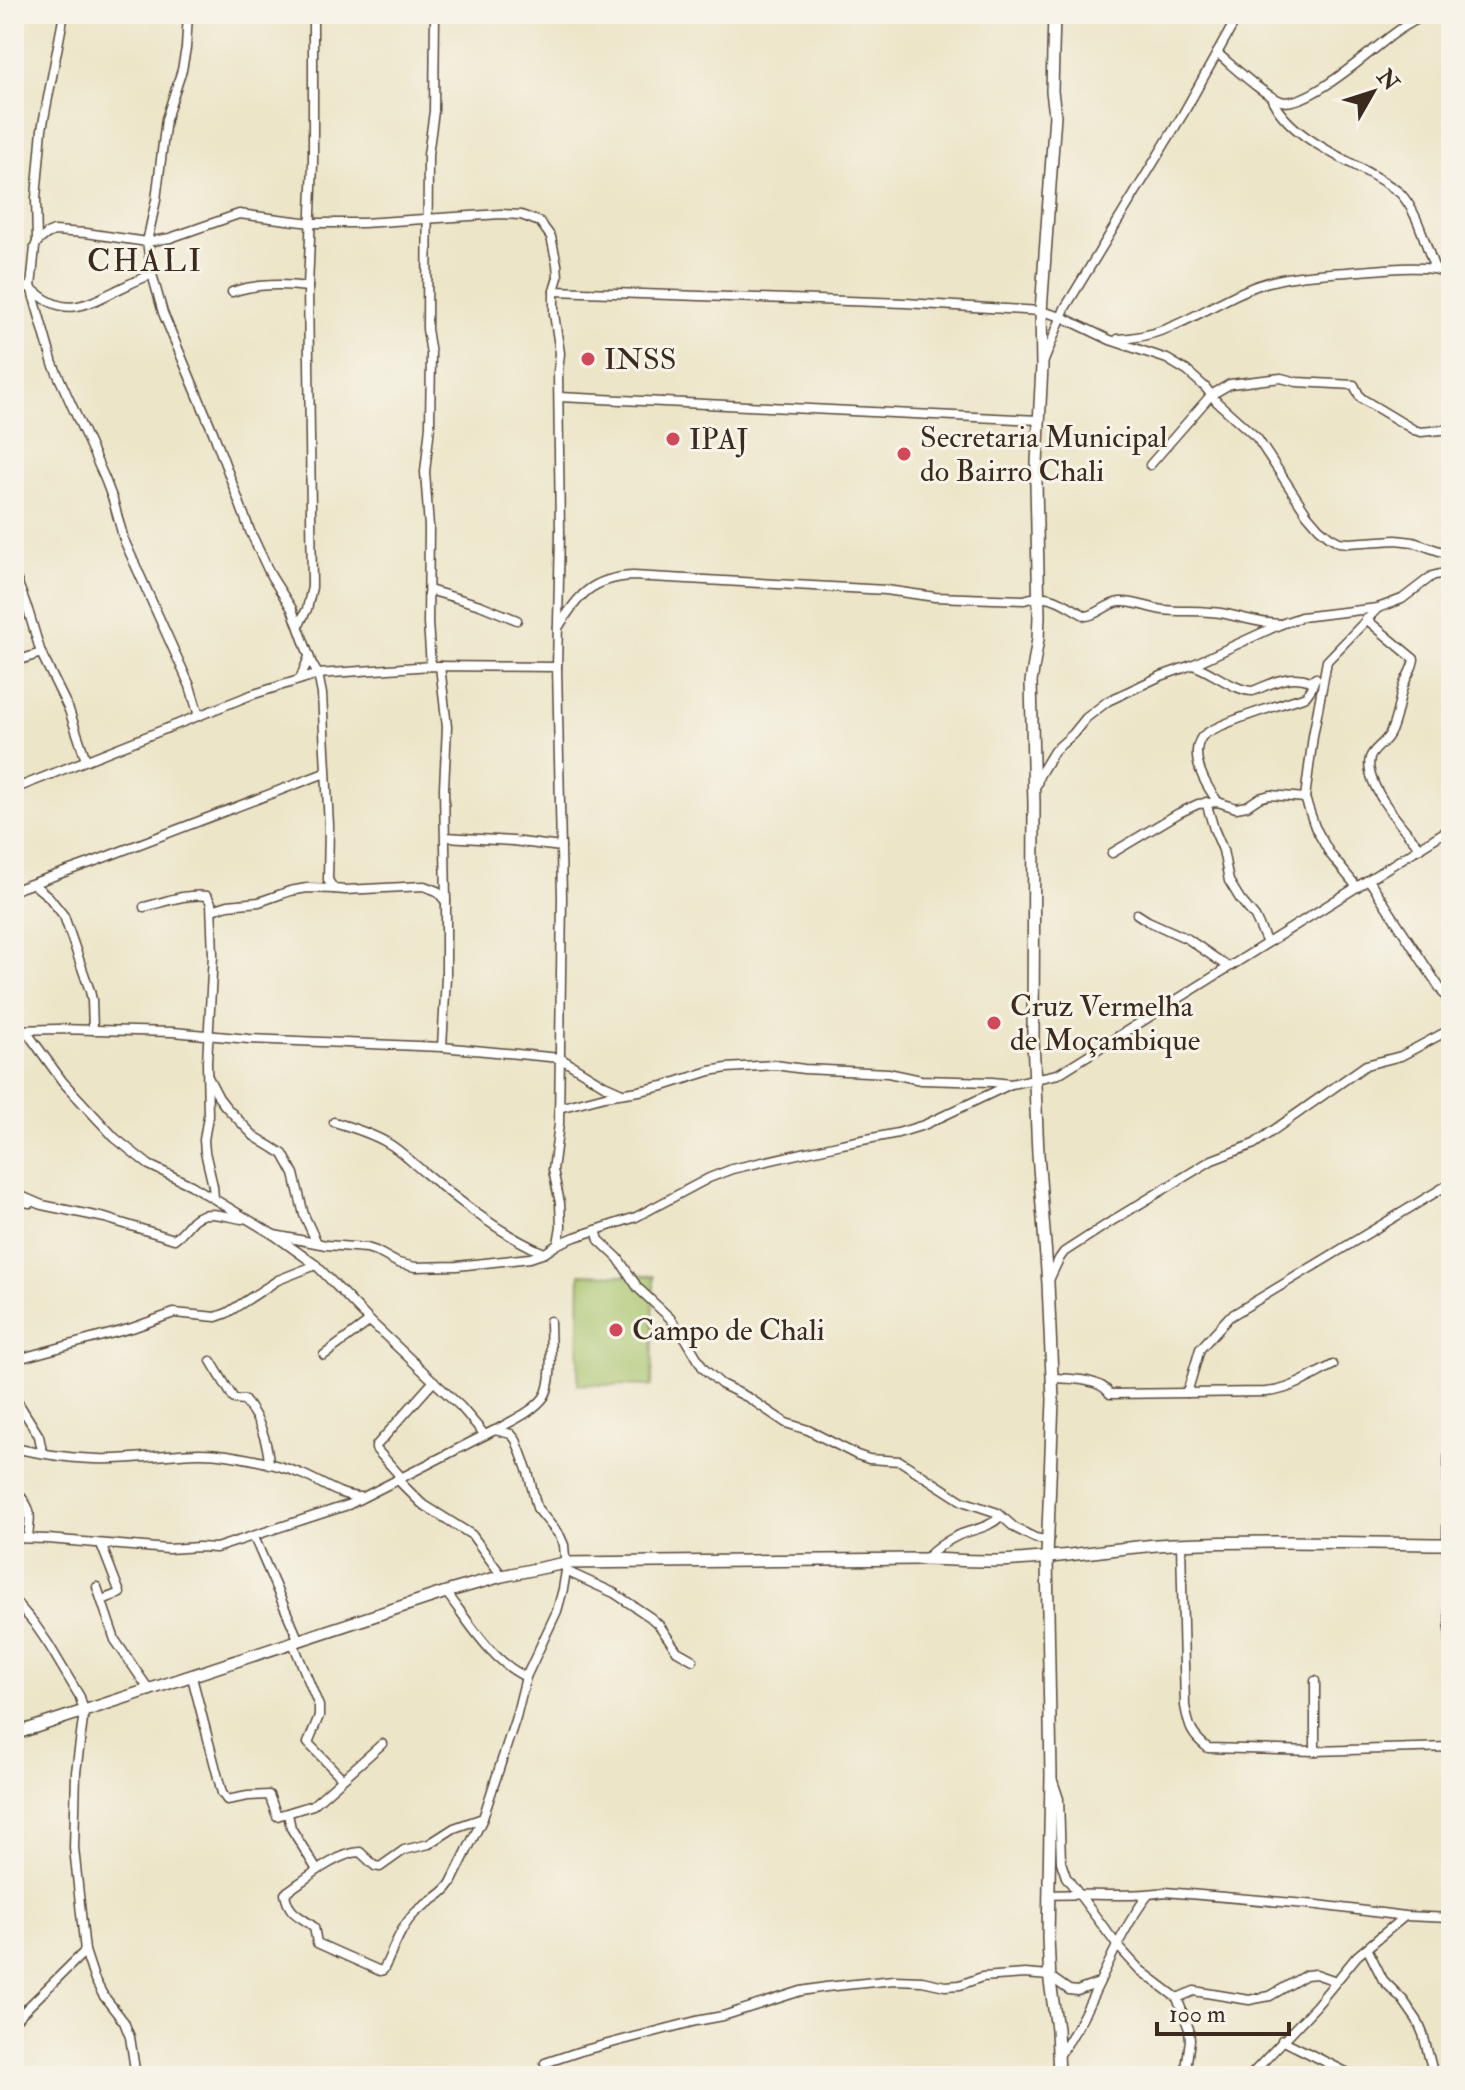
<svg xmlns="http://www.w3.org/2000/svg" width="1465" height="2090" font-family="'IM FELL Double Pica',serif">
  <rect width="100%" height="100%" fill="#f7f3e8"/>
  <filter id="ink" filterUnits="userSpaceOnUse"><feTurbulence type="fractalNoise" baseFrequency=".0125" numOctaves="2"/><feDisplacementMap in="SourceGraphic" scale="16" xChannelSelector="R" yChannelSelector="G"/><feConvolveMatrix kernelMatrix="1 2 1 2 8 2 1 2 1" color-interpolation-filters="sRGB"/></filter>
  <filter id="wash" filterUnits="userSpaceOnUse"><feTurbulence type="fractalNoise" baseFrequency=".006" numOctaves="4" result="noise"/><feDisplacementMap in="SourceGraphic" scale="32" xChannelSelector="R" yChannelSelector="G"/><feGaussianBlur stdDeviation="1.8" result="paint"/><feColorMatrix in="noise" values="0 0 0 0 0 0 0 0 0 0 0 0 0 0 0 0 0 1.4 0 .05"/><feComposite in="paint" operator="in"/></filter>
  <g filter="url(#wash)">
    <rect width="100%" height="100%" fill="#ece5c8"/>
    <!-- green -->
    <path fill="#a6c36a" stroke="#707644" stroke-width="2" d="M580,1274L654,1276L652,1386L578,1384Z"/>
  </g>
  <g filter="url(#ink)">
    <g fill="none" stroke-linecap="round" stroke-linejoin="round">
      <!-- street casing -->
      <g stroke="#564638" stroke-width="11">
        <g id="street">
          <path d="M188,14L186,48L182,70L166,119L156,200L147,242L152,274L163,313L213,432L250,531L271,576L292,609L312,664L318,674L322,694L329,826L328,880L334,889L345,890L424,886L437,891L446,902V978L442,1047"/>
          <path d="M1217,53C1232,65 1264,96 1281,101C1308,109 1372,49 1395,33C1405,25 1416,20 1427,14"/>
          <path d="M1271,97C1291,144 1361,162 1400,193C1418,212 1425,244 1435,269"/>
          <path d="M37,242L36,198L42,129L64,14"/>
          <path d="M31,287L53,364L105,479L113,500L124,540L190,686L199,716"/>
          <path d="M14,288L31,287L35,247L37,242L47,234L54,231L86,233L147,242L170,238L239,214L311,223H363L501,214L521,215L540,222L551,237L557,264L558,277L554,291V314L560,353L558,372L560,533L557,667L431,666L318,674L251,695L14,789"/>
          <path d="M31,288C63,318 83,307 117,290C129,284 140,279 152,274"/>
          <path d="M554,291L905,303L1041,311L1062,317L1110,340L1167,359L1187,371L1205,387L1217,402L1257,438L1307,514L1319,528L1330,537L1339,542L1348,543L1396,540L1413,542L1451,555"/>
          <path d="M232,292C255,284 283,284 308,287"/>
          <path d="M1118,339C1173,337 1208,304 1256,286C1288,274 1325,274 1359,271C1384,269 1410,266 1434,269C1440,270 1445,273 1451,275"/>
          <path d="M1044,361L1065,308L1183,114L1239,14"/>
          <path d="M559,397L1039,420"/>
          <path d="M1150,465L1211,395L1230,384L1281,378L1297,382L1354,385L1360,397L1364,400L1414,430L1421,432L1451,429"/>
          <path d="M14,573L28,610L41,653L69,710L86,760"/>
          <path d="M429,590L480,605L517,620"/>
          <path d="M1366,619L1414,659C1413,669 1406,677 1403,687C1398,703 1397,721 1389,735C1384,744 1373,749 1370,758C1363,784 1404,829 1420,848"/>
          <path d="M299,625L307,609L312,587L308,287L313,163V14"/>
          <path d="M558,628C578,595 592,578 633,576L886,590L935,597L1024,600C1054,591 1062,604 1086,616C1098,615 1107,603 1120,602C1135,601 1148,608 1163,610C1184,612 1205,610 1226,614C1245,618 1261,624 1281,624"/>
          <path d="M14,662L41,653"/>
          <path d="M1193,665C1213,672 1235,691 1253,691C1273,683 1289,673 1311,681L1316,678"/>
          <path d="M431,666L428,623L429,527L425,472L430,426L431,354L427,329L428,155L434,111L435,14"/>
          <path d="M440,666L447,727L444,788L446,901"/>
          <path d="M557,667L562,897L559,1124L553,1170L560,1203L561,1226L558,1244"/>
          <path d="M300,679L309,657"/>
          <path d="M1037,784L1039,776L1054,751L1073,734L1086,718L1108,701L1161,676L1192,665L1281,624L1301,617L1378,608L1402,599L1432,576L1451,571"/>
          <path d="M1206,802L1214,829L1223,850L1229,881L1240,899L1255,917L1267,943"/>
          <path d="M1218,802C1207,787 1189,758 1201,738C1209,725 1287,703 1306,696L1311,689L1314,681"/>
          <path d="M446,837L513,841L561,847"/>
          <path d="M1112,853L1179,813L1198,804L1218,802L1236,808L1247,806L1259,798L1270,795L1305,798"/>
          <path d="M1369,880L1451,1005"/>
          <path d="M33,884L48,896L64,916L90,991L92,1000L93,1030"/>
          <path d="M1357,887L1330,854L1315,827L1305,798L1313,736L1327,661L1378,608"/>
          <path d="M14,890L90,863L325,773"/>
          <path d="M144,907C164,902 187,893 207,896L211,903L213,955L207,1062L208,1116L204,1140L205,1152L213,1186L214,1198"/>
          <path d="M212,910L228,905L259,902L290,891L307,888L334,889"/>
          <path d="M1137,914L1148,921L1188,939L1228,967"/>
          <path d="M14,1030L58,1029L173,1032L249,1039L442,1047L560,1058L604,1085L622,1093"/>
          <path d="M26,1031L63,1082L115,1138L149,1165L191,1185L274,1235L326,1245L367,1248L376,1251L398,1263L415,1267L457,1266L530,1258L545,1253L558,1244L575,1237L636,1217L709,1178L732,1169L842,1144L898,1133L924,1125L1011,1084"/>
          <path d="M208,1077L219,1098L226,1107L254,1136L283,1154L294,1174L304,1215L317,1243"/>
          <path d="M559,1108L605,1096L639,1091L663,1086L710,1071L727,1068L775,1065L804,1069L888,1073L921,1080L992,1082L1011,1084L1058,1074L1451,828"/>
          <path d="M334,1122C351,1127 370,1133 386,1142C401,1150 412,1163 425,1173C462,1203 500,1234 544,1253"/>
          <path d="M14,1193L42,1205L105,1218L174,1239C182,1234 186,1227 193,1220C206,1208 226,1217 242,1219"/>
          <path d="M14,1200L30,1203"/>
          <path d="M596,1230L599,1240L618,1258L638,1288L670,1318L686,1339L703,1368L721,1384L749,1398L786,1423L808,1430L857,1455L869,1459L900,1461L962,1501L998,1513L1015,1528L1035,1538L1049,1541"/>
          <path d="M274,1235L316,1265L370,1321L461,1407L485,1435L495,1430L511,1434L516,1440L528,1472L537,1508L560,1536L564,1545L566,1571L563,1589L557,1611L526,1677L516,1717L483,1818L451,1883C443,1896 427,1902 416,1912C399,1928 394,1950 383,1970L380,1971L317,1943L314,1927C299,1915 289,1915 285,1894L288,1891C307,1878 337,1853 360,1852L375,1866L380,1867L404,1850L429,1844L454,1828L483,1818"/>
          <path d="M1050,1278L1059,1259L1064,1252L1115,1219L1212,1160L1254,1144L1366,1065L1401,1056L1451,1029"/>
          <path d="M1451,1312L1447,1544L1451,1663"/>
          <path d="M324,1355L370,1321"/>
          <path d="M14,1360L132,1328L174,1313L216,1317L227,1313L278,1280L316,1265"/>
          <path d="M211,1361L234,1399L244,1400C259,1417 268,1442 269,1464"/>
          <path d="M1052,1378C1069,1379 1100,1378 1110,1394L1265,1392C1290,1391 1311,1376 1333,1365"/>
          <path d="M1187,1393L1200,1349L1229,1317L1451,1183"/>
          <path d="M14,1396L39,1436L42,1451"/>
          <path d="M496,1430C511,1421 533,1412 544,1397C554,1383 550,1339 550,1321"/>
          <path d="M14,1448C42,1454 82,1460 111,1459C150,1459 189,1449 227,1455C252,1459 281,1465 304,1475C323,1483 339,1496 360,1497"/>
          <path d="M401,1477L376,1449V1446L434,1381"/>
          <path d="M397,1479L421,1503L472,1535L502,1576"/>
          <path d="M14,1488C32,1509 31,1510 28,1537"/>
          <path d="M254,1537L299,1641"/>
          <path d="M14,1538L48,1539L168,1549L199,1547L216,1548L348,1505L485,1435"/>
          <path d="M101,1544L120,1593L102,1600"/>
          <path d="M1181,1544L1185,1706C1189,1727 1191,1735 1208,1748L1315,1751L1451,1747"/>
          <path d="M925,1559C935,1549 946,1541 959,1535C974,1529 989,1528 1001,1516"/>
          <path d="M566,1571L614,1593L650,1617L659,1625L677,1651L693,1660"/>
          <path d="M97,1587L115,1640L150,1691"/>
          <path d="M446,1592C469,1622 491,1661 526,1677"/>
          <path d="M14,1600L34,1623L49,1645L80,1697L84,1712L76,1772L74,1848L85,1951L94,1978L103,1995L124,2022L130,2037L136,2076"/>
          <path d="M293,1643L319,1706V1716L308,1743L342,1778"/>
          <path d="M192,1677L222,1793L227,1800L248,1796L269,1795L277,1816L313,1805L382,1744"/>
          <path d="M1315,1681V1751"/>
          <path d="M1052,1778L1059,1799L1061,1862L1066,1877L1117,1945L1140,1970L1177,1998L1189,2029L1190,2040L1185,2076"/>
          <path d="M288,1814L291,1828L317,1870"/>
          <path d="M1048,1895C1087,1893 1127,1898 1165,1892L1318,1905L1405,1916L1451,1918"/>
          <path d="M1367,1948L1383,1980L1403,2000L1417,2020L1423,2034L1434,2076"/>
          <path d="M1177,1998L1194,1991L1249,2000L1270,1996L1306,1975L1316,1974L1336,1981"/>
          <path d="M14,2021L85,1951"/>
          <path d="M1282,2040L1354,2076"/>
          <path d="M1058,2057C1095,2007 1110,1944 1148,1895"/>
          <path d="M545,2063L581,2051L696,2021L723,2016L801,1991L826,1987L894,1980L922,1981L945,1986L960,1985L982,1977L1025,1974L1049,1976L1069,1990L1077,1991L1099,1983"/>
          <path d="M1250,2076L1316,2006L1357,1956L1405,1916"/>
        </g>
      </g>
      <!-- secondary casing -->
      <g stroke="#564638" stroke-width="14">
        <g id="secondary">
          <path d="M1054,14L1052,91L1055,115L1041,311L1042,366L1036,483L1039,616L1038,639L1031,682L1034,804L1033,1039L1038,1154L1048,1283L1053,1400L1047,1558L1051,1775L1048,1938L1050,1982L1057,2029L1059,2076"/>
          <path d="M14,1734L446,1592L502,1576L565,1563L918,1559C950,1559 982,1563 1015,1560C1067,1557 1119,1547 1172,1544C1265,1540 1358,1543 1451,1544"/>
        </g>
      </g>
      <!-- street -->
      <use href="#street" stroke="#fff" stroke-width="8"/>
      <!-- secondary -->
      <use href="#secondary" stroke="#fff" stroke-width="11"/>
    </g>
  </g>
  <!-- markers -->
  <g fill="#d1495b" stroke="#f7f3e8" stroke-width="3">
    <circle cx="588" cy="359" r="8"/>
    <circle cx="673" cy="439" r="8"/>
    <circle cx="904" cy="454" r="8"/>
    <circle cx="994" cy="1023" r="8"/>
    <circle cx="616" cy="1330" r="8"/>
  </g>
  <g text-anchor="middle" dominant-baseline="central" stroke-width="6" stroke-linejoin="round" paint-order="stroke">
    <!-- poi labels -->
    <g font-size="30" fill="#3b2a1e" stroke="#f7f3e8" text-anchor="start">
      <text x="604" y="359">INSS</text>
      <text x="920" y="437">Secretaria Municipal<tspan x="920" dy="34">do Bairro Chali</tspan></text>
      <text x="689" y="439">IPAJ</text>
      <text x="1010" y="1006">Cruz Vermelha<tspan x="1010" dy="34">de Moçambique</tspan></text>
      <text x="632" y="1330">Campo de Chali</text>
    </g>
    <!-- neighbourhood labels -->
    <g font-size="32" letter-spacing="2" fill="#3b2a1e" stroke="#f7f3e8">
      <text x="145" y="261">CHALI</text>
    </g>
  </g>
  <!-- margin -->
  <rect width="1465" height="2090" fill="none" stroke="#f7f3e8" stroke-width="48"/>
  <!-- north arrow -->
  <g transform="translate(1373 92) rotate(51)" stroke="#f7f3e8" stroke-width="6" paint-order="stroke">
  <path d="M0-6L14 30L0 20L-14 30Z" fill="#3b2a1e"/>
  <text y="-12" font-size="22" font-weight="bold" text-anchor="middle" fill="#3b2a1e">N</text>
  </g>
  <!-- scale -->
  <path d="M1157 2022v12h132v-12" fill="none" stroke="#3b2a1e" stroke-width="4"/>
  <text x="1169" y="2022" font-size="24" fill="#3b2a1e" stroke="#f7f3e8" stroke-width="6" paint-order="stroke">100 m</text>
</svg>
